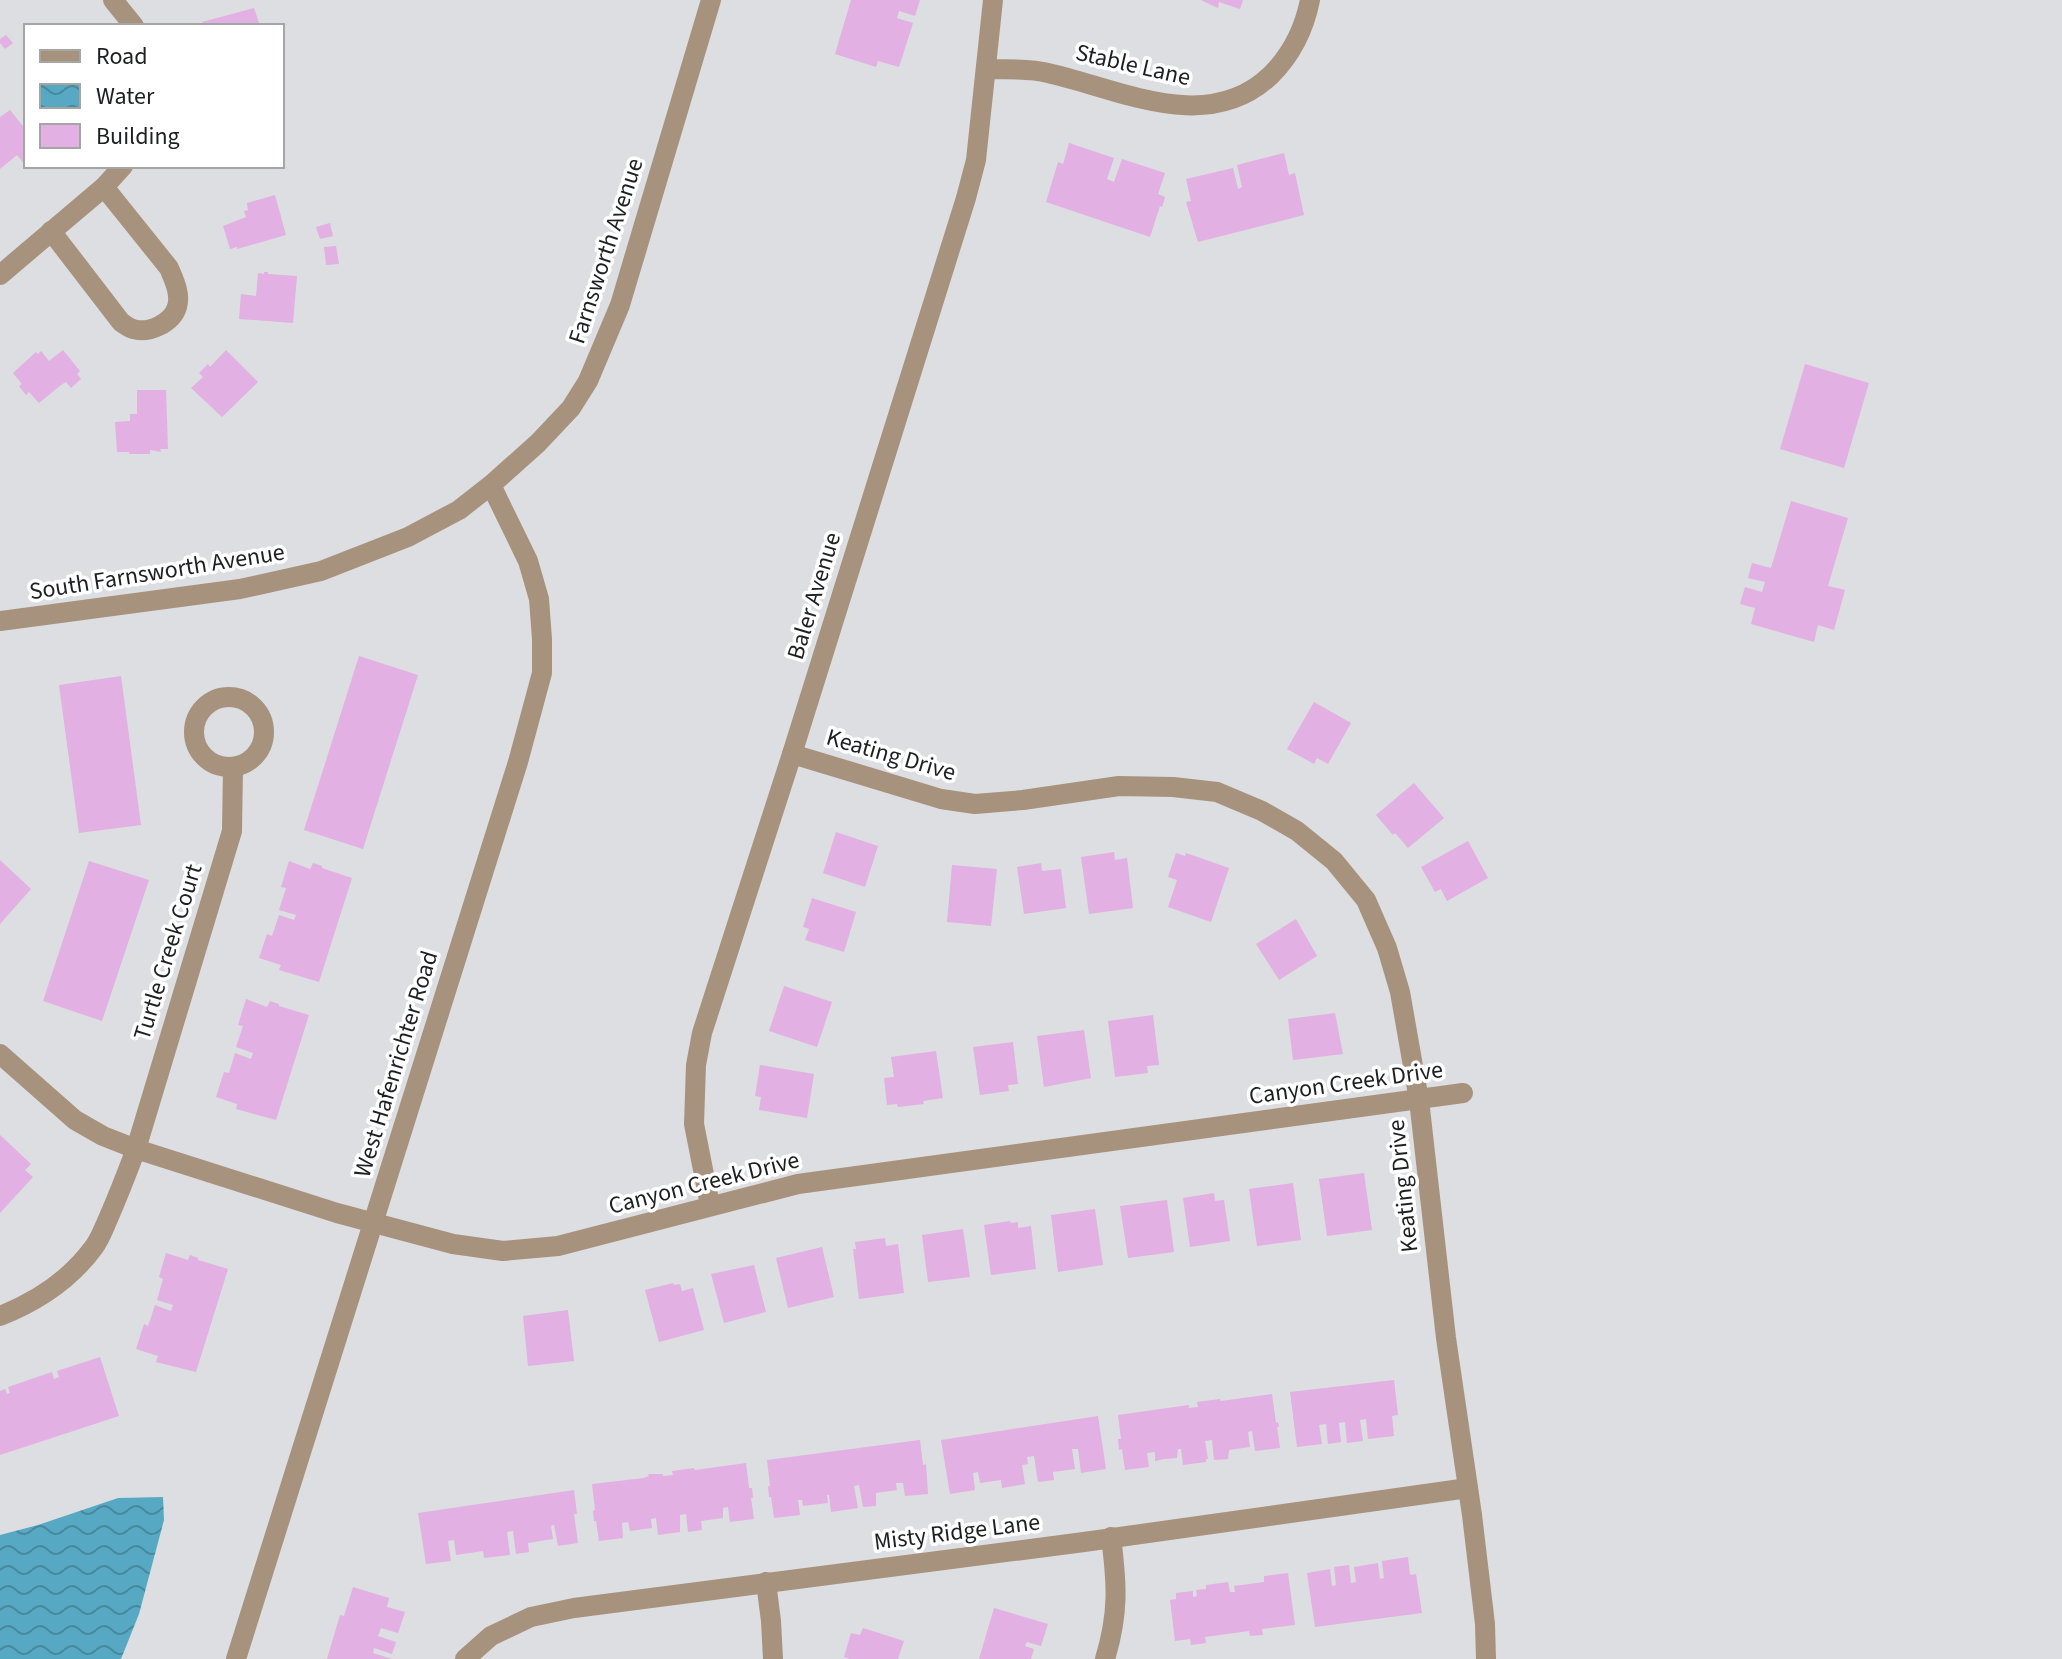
<svg xmlns="http://www.w3.org/2000/svg" width="2062" height="1659" font-family="'Source Sans 3',sans-serif">
  <defs>
    <pattern id="water-waves" width="16" height="10" patternUnits="userSpaceOnUse" patternTransform="scale(2)"><rect width="16" height="10" fill="#57a9c3"/><path d="M0 5q4-4 8 0t8 0" fill="none" stroke="#47899e"/></pattern>
  </defs>
  <rect width="100%" height="100%" fill="#dcdee1"/>
  <!-- water -->
  <path fill="url(#water-waves)" d="M163,1497L164,1520L139,1614L121,1659H0V1535L38,1525L118,1498Z"/>
  <!-- building -->
  <g fill="#e2b0e2">
    <path d="M851,0H920L915,16L899,11L897,18L913,23L899,67L878,61L876,67L835,54Z"/>
    <path d="M1201,0H1243L1240,9L1219,2L1218,8Z"/>
    <path d="M254,8L260,26H204L202,22Z"/>
    <path d="M6,35L13,43L5,49L0,43V39Z"/>
    <path d="M10,110L26,130V166L17,155L0,169V117Z"/>
    <path d="M1069,143L1114,158L1107,179L1114,182L1122,159L1165,173L1158,194L1165,197L1162,207L1160,206L1150,237L1046,202L1058,162L1063,164Z"/>
    <path d="M1284,153L1289,175L1295,173L1304,215L1198,242L1186,202L1191,201L1186,179L1233,168L1238,189L1242,187L1237,165Z"/>
    <path d="M275,195L286,235L237,249V247L230,249L223,226L246,217L244,211L248,210L247,203Z"/>
    <path d="M330,223L333,236L320,239L316,227Z"/>
    <path d="M336,246L339,264L326,265L324,247Z"/>
    <path d="M264,272H268V274L297,276L293,323L239,319L241,294L256,296L258,273L264,274Z"/>
    <path d="M63,350L80,371L77,374L81,379L71,388L66,382L61,385L39,403L29,392L26,395L19,386L22,384L13,373L36,352L38,354L41,351L49,361Z"/>
    <path d="M226,350L258,382L222,417L191,388L203,377L199,373L208,364L210,367Z"/>
    <path d="M1805,364L1869,383L1844,468L1780,449Z"/>
    <path d="M137,390H166L168,449H160L161,452L150,450V454H129V452H117L115,422L130,421V414H137Z"/>
    <path d="M1791,501L1848,518L1828,586L1845,590L1834,630L1818,625L1814,642L1751,624L1755,608L1740,604L1745,587L1762,592L1765,582L1748,578L1752,563L1771,568Z"/>
    <path d="M359,656L418,675L363,849L304,830Z"/>
    <path d="M121,676L141,825L79,833L59,685Z"/>
    <path d="M1314,702L1351,723L1328,764L1317,758L1314,764L1287,749Z"/>
    <path d="M1414,783L1444,818L1408,848L1395,833L1393,835L1376,815Z"/>
    <path d="M836,832L878,846L865,887L823,873Z"/>
    <path d="M1468,841L1488,878L1447,901L1441,889L1435,892L1421,867Z"/>
    <path d="M1114,852L1115,860L1127,858L1133,908L1089,914L1081,857Z"/>
    <path d="M1176,853L1185,856L1186,853L1229,868L1211,922L1168,907L1177,880L1168,877Z"/>
    <path d="M0,860L31,889L0,924Z"/>
    <path d="M89,861L149,880L102,1021L43,1001Z"/>
    <path d="M289,861L310,869L313,863L322,866V868L352,878L319,982L279,970L281,965L259,958L267,934L272,936L279,915L294,920L296,915L279,910L286,888L281,887Z"/>
    <path d="M1041,863L1042,871L1061,869L1066,908L1024,914L1017,867Z"/>
    <path d="M952,865L997,869L991,926L947,922Z"/>
    <path d="M812,898L856,912L844,952L805,940L809,929L803,927Z"/>
    <path d="M1296,919L1317,956L1279,980L1256,944Z"/>
    <path d="M784,986L832,1002L817,1047L769,1031Z"/>
    <path d="M246,999L267,1007L270,1001L279,1004V1006L309,1015L276,1120L236,1109L237,1104L216,1097L224,1072L229,1073L235,1053L251,1059L253,1053L236,1047L243,1026L238,1025Z"/>
    <path d="M1335,1013L1343,1054L1293,1060L1288,1019Z"/>
    <path d="M1153,1015L1159,1065L1147,1066L1148,1073L1115,1077L1108,1021Z"/>
    <path d="M1084,1030L1091,1078L1044,1087L1037,1036Z"/>
    <path d="M1013,1042L1018,1084L1008,1085L1009,1091L980,1095L973,1047Z"/>
    <path d="M936,1051L943,1098L923,1101L924,1104L898,1107L897,1104L887,1105L884,1078L894,1077L891,1057Z"/>
    <path d="M760,1065L814,1074L807,1118L759,1110L761,1097L755,1096Z"/>
    <path d="M0,1135L31,1164L25,1170L33,1177L0,1213Z"/>
    <path d="M1364,1173L1372,1230L1327,1236L1319,1179Z"/>
    <path d="M1293,1183L1301,1240L1257,1246L1249,1189Z"/>
    <path d="M1214,1193L1215,1201L1224,1200L1230,1241L1190,1247L1183,1198Z"/>
    <path d="M1167,1200L1174,1252L1128,1258L1120,1206Z"/>
    <path d="M1095,1209L1103,1265L1058,1272L1051,1215Z"/>
    <path d="M1010,1221L1011,1223L1018,1222V1228L1031,1226L1036,1269L991,1275L984,1225Z"/>
    <path d="M963,1229L970,1277L928,1282L922,1235Z"/>
    <path d="M885,1238L886,1246L898,1244L904,1293L859,1299L853,1249H856L855,1242Z"/>
    <path d="M822,1247L834,1297L788,1308L776,1258Z"/>
    <path d="M166,1253L188,1260L190,1255L198,1258V1260L228,1269L196,1372L156,1362L158,1356L136,1349L144,1324L148,1326L155,1305L171,1311L173,1305L157,1300L163,1279L159,1277Z"/>
    <path d="M754,1265L766,1312L724,1323L711,1274Z"/>
    <path d="M673,1283L674,1285L680,1284L682,1291L693,1288L704,1330L659,1342L645,1290Z"/>
    <path d="M568,1310L574,1361L528,1366L523,1316Z"/>
    <path d="M100,1357L119,1416L0,1455V1391L5,1389L7,1394L10,1393L8,1387L52,1372L54,1379L59,1377L57,1371Z"/>
    <path d="M1394,1380L1398,1415L1392,1416L1394,1436L1368,1439L1366,1419L1360,1420L1363,1441L1347,1443L1345,1422L1339,1423L1341,1442L1328,1444L1326,1424L1319,1425L1322,1444L1297,1447L1290,1392Z"/>
    <path d="M1272,1394L1276,1423L1278,1422L1279,1427H1277L1280,1448L1255,1451L1252,1431L1248,1432L1250,1447L1229,1450L1228,1459L1214,1460L1212,1440L1205,1441L1208,1459H1206V1462L1183,1465L1181,1449H1178L1177,1458L1165,1459L1155,1461V1452L1147,1453L1149,1467L1125,1470L1122,1449L1119,1450L1118,1439H1121L1118,1415L1189,1405V1408L1198,1407L1197,1402L1220,1399L1221,1401Z"/>
    <path d="M1098,1416L1106,1469L1081,1473L1078,1449H1072L1075,1469L1053,1472L1054,1480L1038,1482L1034,1456L1027,1457L1028,1464L1022,1465L1025,1484L1002,1488L1001,1480L980,1483L978,1472L973,1473L975,1490L950,1494L941,1440Z"/>
    <path d="M920,1440L923,1465L926,1464L928,1494L905,1496L903,1483H896L897,1490L876,1493V1506L863,1507L859,1485L854,1486L858,1508L831,1512L829,1495H827L828,1503L803,1506L802,1500H798L800,1515L774,1518L771,1497H769L768,1486H770L767,1460Z"/>
    <path d="M746,1463L749,1488H752L753,1498H751L754,1519L730,1522L728,1507L723,1508V1518L701,1521L702,1530L688,1532L686,1514L680,1515V1532L658,1535L656,1518L651,1519L652,1528L630,1531L628,1522L622,1523L623,1538L599,1541L596,1521H594L593,1511L595,1510L592,1484L644,1478L649,1476L648,1474H663V1476L673,1475L672,1471L694,1468L695,1470Z"/>
    <path d="M574,1490L577,1514H574L578,1543L558,1546L554,1525L551,1526L553,1539L528,1543L529,1552L516,1554L513,1531L507,1532L510,1555L484,1558L483,1551L456,1555L454,1540L448,1541L451,1561L426,1564L418,1513Z"/>
    <path d="M1408,1557L1410,1575L1416,1574L1422,1613L1315,1627L1307,1573L1330,1569L1332,1586L1336,1585L1334,1567L1349,1565L1351,1583L1356,1582L1354,1567L1378,1563L1380,1579L1384,1578L1382,1561Z"/>
    <path d="M1288,1573L1295,1625L1262,1629L1263,1635L1250,1636L1249,1631L1205,1637L1206,1643L1191,1645L1190,1639L1175,1641L1170,1600L1176,1599V1593L1193,1591V1597L1197,1596L1196,1590L1206,1589V1585L1228,1582L1230,1592H1235L1234,1586L1264,1582V1576Z"/>
    <path d="M353,1587L389,1598L387,1607L405,1612L398,1633L381,1628L378,1636L396,1642L392,1654L374,1648L373,1653L392,1659H327L340,1615L344,1616Z"/>
    <path d="M994,1608L1048,1624L1041,1646L1027,1642L1025,1646L1034,1649L1031,1659H979Z"/>
    <path d="M863,1628L904,1641L898,1659H850L844,1657L851,1633L860,1635Z"/>
  </g>
  <g fill="none" stroke-linecap="round" stroke-linejoin="round">
    <!-- minor -->
    <g stroke="#a7927d" stroke-width="20">
      <path d="M113,0L134,26"/>
      <path d="M986,69C1006,70 1029,68 1048,73C1119,89 1208,136 1271,75C1292,54 1304,30 1310,0"/>
      <path d="M51,231L121,322C125,325 129,328 133,329C149,334 172,323 177,307C181,294 174,280 169,268L104,187"/>
      <path d="M0,275L104,187L123,166"/>
      <path d="M0,621L240,589L321,571L408,537L459,510L491,485L538,443L571,408L588,381L620,305L711,0"/>
      <circle cx="229" cy="732" r="35"/>
      <path d="M792,754L941,799L975,804L1023,800L1119,786L1173,787L1217,792L1262,811L1297,831L1334,861L1366,900L1387,948L1400,992L1419,1100L1446,1338L1472,1515L1485,1624L1486,1659"/>
      <path d="M0,1054L75,1120L103,1136L136,1149L337,1213L453,1244L503,1251L558,1246L798,1184L1463,1093"/>
      <path d="M710,1205L694,1124L696,1065L702,1033L792,754L966,198L976,160L993,0"/>
      <path d="M0,1316C38,1301 70,1280 94,1247C100,1239 104,1228 108,1219C118,1196 127,1173 136,1149L232,831L233,767"/>
      <path d="M766,1582L771,1621L773,1659"/>
      <path d="M465,1659L491,1636L531,1617L574,1608L1084,1542L1468,1488"/>
      <path d="M1105,1659C1119,1613 1117,1584 1111,1537"/>
    </g>
    <!-- tertiary -->
    <path stroke="#a7927d" stroke-width="20" d="M236,1659L518,762L542,673V639L539,599L528,561L491,485"/>
  </g>
  <g text-anchor="middle" dominant-baseline="central" stroke-width="7" stroke-linejoin="round" paint-order="stroke">
    <!-- street labels -->
    <g font-size="24" fill="#1e1f20" stroke="#fff">
      <text transform="translate(1133 65) rotate(13)">Stable Lane</text>
      <text transform="translate(606 251) rotate(-72)">Farnsworth Avenue</text>
      <text transform="translate(157 572) rotate(-9)">South Farnsworth Avenue</text>
      <text transform="translate(814 596) rotate(-73)">Baler Avenue</text>
      <text transform="translate(891 755) rotate(16)">Keating Drive</text>
      <text transform="translate(168 952) rotate(-73)">Turtle Creek Court</text>
      <text transform="translate(396 1064) rotate(-73)">West Hafenrichter Road</text>
      <text transform="translate(1346 1083) rotate(-8)">Canyon Creek Drive</text>
      <text transform="translate(704 1183) rotate(-14)">Canyon Creek Drive</text>
      <text transform="translate(1403 1186) rotate(-96)">Keating Drive</text>
      <text transform="translate(957 1532) rotate(-7)">Misty Ridge Lane</text>
    </g>
  </g>
  <!-- legend -->
  <rect x="24" y="24" width="260" height="144" fill="#ffffff" stroke="#a5a5a6" stroke-width="2"/>
  <rect x="40" y="50" width="40" height="12" fill="#a7927d" stroke="#a5a5a6" stroke-width="2"/>
  <text x="96" y="64" font-size="24" fill="#1e1f20">Road</text>
  <rect x="40" y="84" width="40" height="24" fill="url(#water-waves)" stroke="#a5a5a6" stroke-width="2"/>
  <text x="96" y="104" font-size="24" fill="#1e1f20">Water</text>
  <rect x="40" y="124" width="40" height="24" fill="#e2b0e2" stroke="#a5a5a6" stroke-width="2"/>
  <text x="96" y="144" font-size="24" fill="#1e1f20">Building</text>
</svg>
